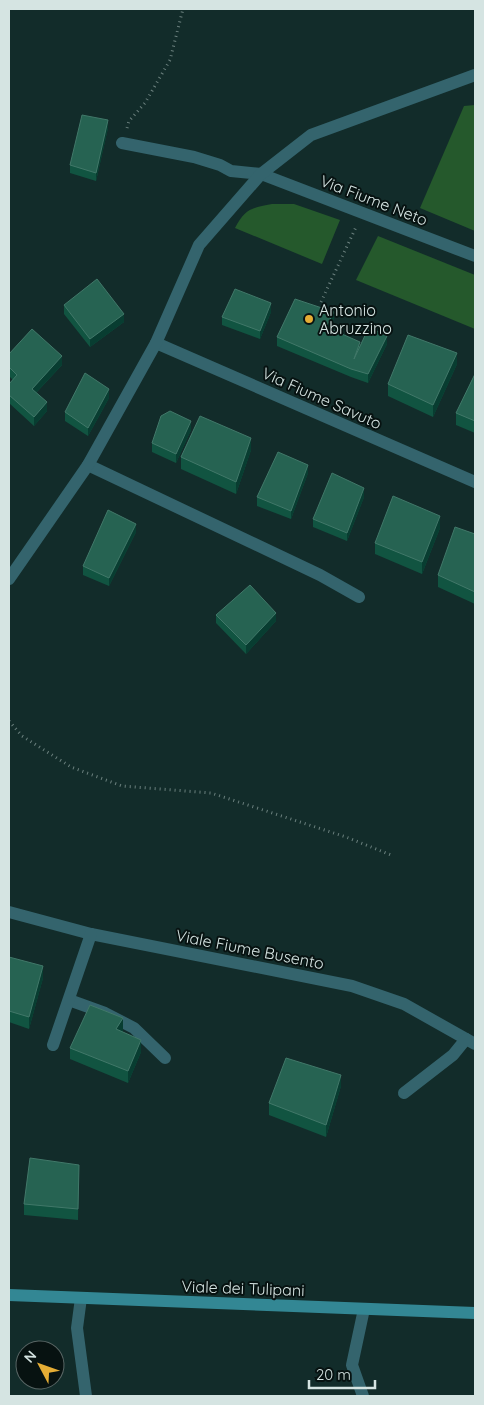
<svg xmlns="http://www.w3.org/2000/svg" width="484" height="1405" font-family="Quicksand,sans-serif">
  <rect width="100%" height="100%" fill="#122c2a"/>
  <!-- green -->
  <g fill="#25592c">
    <path d="M475,105V231L420,208L464,106Z"/>
    <path d="M272,204H294L340,220L322,264L235,228C245,209 251,208 272,204Z"/>
    <path d="M378,236L475,275V329L356,280Z"/>
  </g>
  <g fill="none" stroke-linecap="round" stroke-linejoin="round">
    <!-- path -->
    <g stroke="#6b807e" stroke-width="3" stroke-dasharray="1 4" stroke-linecap="butt">
      <path d="M127,128L129,121L145,103L170,60L183,9"/>
      <path d="M321,302L356,227"/>
      <path d="M9,721L22,736L71,767L122,786L211,793L346,837L391,855"/>
    </g>
    <!-- street -->
    <g stroke="#34646d" stroke-width="12">
      <path d="M122,143L194,157L220,165L231,171L261,174L475,256"/>
      <path d="M156,343L475,482"/>
      <path d="M88,465L320,575L359,597"/>
      <path d="M9,579L88,465L156,343L199,245L261,174L311,135L475,75"/>
      <path d="M9,912L91,934L352,986L404,1004L475,1044"/>
      <path d="M69,1000L105,1013L134,1028L165,1058"/>
      <path d="M53,1045L91,934"/>
      <path d="M404,1093L453,1055L466,1039"/>
      <path d="M81,1298L77,1328L86,1396"/>
      <path d="M363,1396L352,1365L364,1309"/>
    </g>
    <!-- secondary -->
    <path stroke="#338794" stroke-width="12" d="M9,1295L475,1313"/>
  </g>
  <!-- wall -->
  <g fill="#115441">
    <path d="M108,128L96,181L70,173V165Z"/>
    <path d="M64,305L124,322L90,347L64,314Z"/>
    <path d="M271,312L260,339L222,325V317Z"/>
    <path d="M334,320L330,329L360,346L387,344L368,383L351,377L277,346V337Z"/>
    <path d="M9,354L62,365L36,393L47,411L34,426L9,403V384L13,380L9,376Z"/>
    <path d="M457,364L433,417L388,396V384Z"/>
    <path d="M475,374V433L456,425V413Z"/>
    <path d="M109,398L88,436L65,421V412Z"/>
    <path d="M191,430L176,463L152,452V443Z"/>
    <path d="M251,450L236,494L181,469V457Z"/>
    <path d="M308,473L291,519L257,506V497Z"/>
    <path d="M364,497L347,541L313,527V519Z"/>
    <path d="M440,528L422,574L375,554V543Z"/>
    <path d="M136,532L109,586L83,575V566Z"/>
    <path d="M475,534V604L438,587V575Z"/>
    <path d="M216,615L276,621L246,654L216,623Z"/>
    <path d="M9,957L43,978L29,1029L9,1022Z"/>
    <path d="M123,1030L122,1032L141,1052L128,1083L70,1059V1048Z"/>
    <path d="M341,1086L326,1137L269,1115V1103Z"/>
    <path d="M79,1165L78,1220L24,1215V1204Z"/>
  </g>
  <!-- shaded-wall -->
  <g fill="#083d31">
    <path d="M108,120V128L96,181V173Z"/>
    <path d="M271,303V312L260,339V331Z"/>
    <path d="M334,312V320L326,336V327Z"/>
    <path d="M124,314V322L90,347V339Z"/>
    <path d="M387,336V344L368,383V374Z"/>
    <path d="M457,353V364L433,417V405Z"/>
    <path d="M62,356V365L32,397V389Z"/>
    <path d="M109,389V398L88,436V428Z"/>
    <path d="M47,402V411L34,426V417Z"/>
    <path d="M191,421V430L176,463V454Z"/>
    <path d="M251,438V450L236,494V482Z"/>
    <path d="M308,465V473L291,519V511Z"/>
    <path d="M364,488V497L347,541V533Z"/>
    <path d="M440,516V528L422,574V562Z"/>
    <path d="M136,524V532L109,586V578Z"/>
    <path d="M276,613V621L246,654V645Z"/>
    <path d="M43,966V978L29,1029V1017Z"/>
    <path d="M123,1018V1030L116,1041V1029Z"/>
    <path d="M141,1040V1052L128,1083V1071Z"/>
    <path d="M341,1075V1086L326,1137V1125Z"/>
  </g>
  <!-- building -->
  <g fill="#266352" stroke="#417869">
    <path d="M82,115L108,120L96,173L70,165Z"/>
    <path d="M97,279L124,314L90,339L64,305Z"/>
    <path d="M235,289L271,303L260,331L222,317Z"/>
    <path d="M295,299L334,312L326,327L360,342L354,359L369,327L387,336L368,374L351,369L277,337Z"/>
    <path d="M32,329L62,356L32,389L47,402L34,417L9,395V384L17,375L9,367V354Z"/>
    <path d="M408,335L457,353L433,405L388,384Z"/>
    <path d="M85,373L109,389L88,428L65,412Z"/>
    <path d="M475,374V421L456,413Z"/>
    <path d="M170,411L191,421L176,454L152,443L161,416Z"/>
    <path d="M200,416L251,438L236,482L181,457Z"/>
    <path d="M278,452L308,465L291,511L257,497Z"/>
    <path d="M332,473L364,488L347,533L313,519Z"/>
    <path d="M393,496L440,516L422,562L375,543Z"/>
    <path d="M108,510L136,524L109,578L83,566Z"/>
    <path d="M455,527L475,534V592L438,575Z"/>
    <path d="M250,585L276,613L246,645L216,615Z"/>
    <path d="M9,957L43,966L29,1017L9,1011Z"/>
    <path d="M90,1005L123,1018L116,1029L141,1040L128,1071L70,1048Z"/>
    <path d="M286,1058L341,1075L326,1125L269,1103Z"/>
    <path d="M30,1158L79,1165L78,1209L24,1204Z"/>
  </g>
  <!-- markers -->
  <circle fill="#e5ad35" stroke="#071211" stroke-width="2" cx="309" cy="319" r="5"/>
  <g text-anchor="middle" dominant-baseline="central" stroke-width="4" stroke-linejoin="round" paint-order="stroke">
    <!-- street labels -->
    <g font-size="16" fill="#d5e4e2" stroke="#071211">
      <text transform="translate(374 200) rotate(21)">Via Fiume Neto</text>
      <text transform="translate(322 398) rotate(24)">Via Fiume Savuto</text>
      <text transform="translate(250 949) rotate(11)">Viale Fiume Busento</text>
      <text transform="translate(243 1288) rotate(2)">Viale dei Tulipani</text>
    </g>
    <!-- poi labels -->
    <g font-size="16" fill="#d5e4e2" stroke="#071211" text-anchor="start">
      <text x="319" y="310">Antonio<tspan x="319" dy="18">Abruzzino</tspan></text>
    </g>
  </g>
  <!-- border -->
  <rect width="484" height="1405" fill="none" stroke="#d5e4e2" stroke-width="20"/>
  <!-- north arrow -->
  <g transform="translate(40 1365) rotate(311)"><circle r="24" fill="#071211" stroke="#596665"/>
  <path d="M0-4L9 19L0 12L-9 19Z" fill="#e5ad35"/>
  <text y="-8" font-size="14" font-weight="bold" text-anchor="middle" fill="#d5e4e2">N</text>
  </g>
  <!-- scale -->
  <path d="M309 1380v8h66v-8" fill="none" stroke="#d5e4e2" stroke-width="2.5"/>
  <text x="316" y="1380" font-size="15" fill="#d5e4e2" stroke="#071211" stroke-width="4" paint-order="stroke">20 m</text>
</svg>
